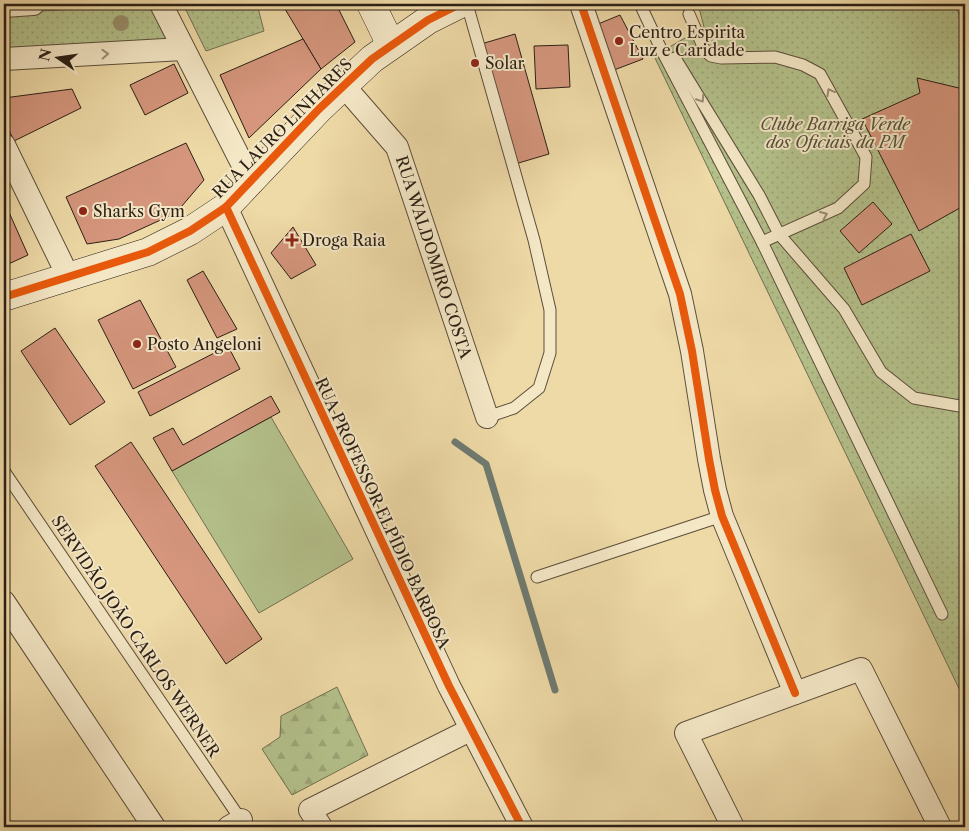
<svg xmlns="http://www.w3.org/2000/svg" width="969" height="831" font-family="'Libre Caslon Text',serif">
  <defs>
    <pattern id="grass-dots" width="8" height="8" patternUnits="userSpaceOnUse" patternTransform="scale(1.25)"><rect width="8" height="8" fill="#b4c18b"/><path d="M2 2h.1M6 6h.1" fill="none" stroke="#9ba577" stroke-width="1.8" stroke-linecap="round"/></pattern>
    <pattern id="forest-firs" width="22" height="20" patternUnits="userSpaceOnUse" patternTransform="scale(1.25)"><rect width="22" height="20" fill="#b4c18b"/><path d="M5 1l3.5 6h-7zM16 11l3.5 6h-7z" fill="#9ba577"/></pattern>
  </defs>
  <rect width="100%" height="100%" fill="#eedaa7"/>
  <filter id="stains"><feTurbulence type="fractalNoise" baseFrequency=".004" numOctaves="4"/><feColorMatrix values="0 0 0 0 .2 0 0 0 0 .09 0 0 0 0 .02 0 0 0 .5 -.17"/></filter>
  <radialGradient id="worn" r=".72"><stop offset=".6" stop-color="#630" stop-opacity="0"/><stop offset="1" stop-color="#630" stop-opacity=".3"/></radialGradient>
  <!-- grass -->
  <g fill="url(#grass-dots)" stroke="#707050">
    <path d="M183,4H257L264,31L206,51Z"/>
    <path d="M698,4H954L965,26V701L654,56L704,27Z"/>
    <path d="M150,5L170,44L4,53V13Z"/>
  </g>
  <!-- forest -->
  <path fill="url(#forest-firs)" stroke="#707050" d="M337,687L368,755L292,795L262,749L280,737L281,716Z"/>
  <!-- garden -->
  <path fill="#b4c18b" stroke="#707050" d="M271,417L353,559L259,613L172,471Z"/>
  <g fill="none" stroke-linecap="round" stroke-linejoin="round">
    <!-- stream -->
    <path stroke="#6e7b71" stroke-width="7" d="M455,442L486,464L555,690"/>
  </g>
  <!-- building -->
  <g fill="#d5967d" stroke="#2b1f15">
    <path d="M282,4H336L355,42L321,69Z"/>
    <path d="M620,15L643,59L614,70L598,24Z"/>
    <path d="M515,34L549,154L515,164L481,44Z"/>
    <path d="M303,39L321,69L249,138L220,75Z"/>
    <path d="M568,45L570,87L536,89L534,46Z"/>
    <path d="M174,64L188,93L145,115L130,85Z"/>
    <path d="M917,78L963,89L961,101L965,98V205L919,231L862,119L920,93Z"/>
    <path d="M72,89L81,108L14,141L4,119V98Z"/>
    <path d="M186,143L204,180L176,213L119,239L87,244L66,197Z"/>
    <path d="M4,201L28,255L4,266Z"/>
    <path d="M873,202L892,224L859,253L840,231Z"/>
    <path d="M293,227L316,265L291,279L271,253Z"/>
    <path d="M911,234L930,271L862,305L844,268Z"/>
    <path d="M203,271L237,329L217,338L187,280Z"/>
    <path d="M140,300L176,367L133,389L98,320Z"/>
    <path d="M55,328L105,402L70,425L21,351Z"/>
    <path d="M228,346L240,369L150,416L138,392Z"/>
    <path d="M271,396L280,412L172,471L153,438L173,428L183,445Z"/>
    <path d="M131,442L262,639L226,664L95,466Z"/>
  </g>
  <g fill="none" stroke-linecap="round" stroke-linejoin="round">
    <!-- lane casing -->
    <g stroke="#5c4e3a" stroke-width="13">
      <g id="lane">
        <path d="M467,4L534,240L550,310V353L539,388L514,408L487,417"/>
        <path d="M640,4L661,49L762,242L942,614"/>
        <path d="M689,14L705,51L711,56L721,58L775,57L803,65L820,74L866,157L864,184L838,208L762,242"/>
        <path d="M675,58L759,195L779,234L844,309L881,372L914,398L965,407"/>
        <path d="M4,471L241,820"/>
        <path d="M537,577L722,516"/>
      </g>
    </g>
    <!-- street casing -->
    <g stroke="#5c4e3a" stroke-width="24">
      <g id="street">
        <path d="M161,4L251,181"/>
        <path d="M581,4L680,294L692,351L709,459L715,490L722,516L795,693"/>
        <path d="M4,6L33,4"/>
        <path d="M4,59L183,49"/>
        <path d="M343,85L397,147L487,417"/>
        <path d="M4,145L69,278"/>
        <path d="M226,207L449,686L522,827"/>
        <path d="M4,602L154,827"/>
        <path d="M229,827L241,820"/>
        <path d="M321,827L310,810L470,730"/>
        <path d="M733,827L686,733L861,669L940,827"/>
      </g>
    </g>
    <!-- secondary casing -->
    <g stroke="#2b1f15" stroke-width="29">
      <g id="secondary">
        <path d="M371,4L391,45"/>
        <path d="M4,297L148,252L190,231L226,207L319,109L372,59L428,20L460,4"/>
      </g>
    </g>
    <!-- lane -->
    <use href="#lane" stroke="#f4e7c6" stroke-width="11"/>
    <!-- street -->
    <use href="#street" stroke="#f4e7c6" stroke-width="22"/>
    <!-- secondary -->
    <use href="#secondary" stroke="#f4e7c6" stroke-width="28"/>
    <!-- cycleway casing -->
    <g stroke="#f4e7c6" stroke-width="11">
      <g id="cycleway">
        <path d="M581,4L680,294L692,351L709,459L715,490L722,516L795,693"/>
        <path d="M226,207L449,686L522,827"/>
        <path d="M4,297L148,252L190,231L226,207L319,109L372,59L428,20L460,4"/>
      </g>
    </g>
    <!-- cycleway -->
    <use href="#cycleway" stroke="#e8590c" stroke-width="8"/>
  </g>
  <!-- trees -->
  <circle fill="#998e6a" cx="121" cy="23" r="8"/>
  <!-- one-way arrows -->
  <defs><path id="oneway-chevron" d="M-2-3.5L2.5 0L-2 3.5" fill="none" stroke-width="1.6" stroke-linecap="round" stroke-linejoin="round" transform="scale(1.25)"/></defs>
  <g stroke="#9a8d76">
    <use href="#oneway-chevron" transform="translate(105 54) rotate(-3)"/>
    <use href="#oneway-chevron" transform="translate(830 92) rotate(-119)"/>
    <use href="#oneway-chevron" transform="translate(701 99) rotate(57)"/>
    <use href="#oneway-chevron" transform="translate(824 215) rotate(-23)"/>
  </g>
  <!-- markers -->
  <g fill="#8f2418" stroke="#f4e7c6" stroke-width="2">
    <circle cx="619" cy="41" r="5"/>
    <circle cx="475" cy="63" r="5"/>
    <circle cx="83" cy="211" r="5"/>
    <path d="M289.5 232.5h5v5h5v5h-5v5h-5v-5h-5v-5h5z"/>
    <circle cx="137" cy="344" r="5"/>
  </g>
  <g text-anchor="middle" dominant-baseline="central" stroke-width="4" stroke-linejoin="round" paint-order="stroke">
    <!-- poi labels -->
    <g font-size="16" fill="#2b1f15" stroke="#f4e7c6" text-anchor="start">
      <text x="629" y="32">Centro Espirita<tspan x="629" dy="18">Luz e Caridade</tspan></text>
      <text x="485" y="63">Solar</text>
      <text x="93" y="211">Sharks Gym</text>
      <text x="302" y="240">Droga Raia</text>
      <text x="147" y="344">Posto Angeloni</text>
    </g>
    <!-- park labels -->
    <g font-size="16" font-style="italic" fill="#545038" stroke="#f4e7c6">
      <text x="835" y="124">Clube Barriga Verde<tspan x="835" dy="18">dos Oficiais da PM</tspan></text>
    </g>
    <!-- street labels -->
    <g font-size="16" fill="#2b1f15" stroke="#f4e7c6">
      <text transform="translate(282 128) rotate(-45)">RUA LAURO LINHARES</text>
      <text transform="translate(434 257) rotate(72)">RUA WALDOMIRO COSTA</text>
      <text transform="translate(383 513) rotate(65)">RUA PROFESSOR ELPÍDIO BARBOSA</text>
      <text transform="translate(136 636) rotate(56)">SERVIDÃO JOÃO CARLOS WERNER</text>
    </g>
  </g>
  <!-- margin -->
  <rect width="969" height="831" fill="none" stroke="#eedaa7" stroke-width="20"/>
  <rect x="5" y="5" width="959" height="821" fill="none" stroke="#2b1f15" stroke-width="2.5"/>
  <rect x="10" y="10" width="949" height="811" fill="none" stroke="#2b1f15"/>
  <!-- north arrow -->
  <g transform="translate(58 58) rotate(283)" stroke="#f4e7c6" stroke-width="4" paint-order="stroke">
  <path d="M0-4L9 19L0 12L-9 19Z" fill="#2b1f15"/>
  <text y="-8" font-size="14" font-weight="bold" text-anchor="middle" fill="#2b1f15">N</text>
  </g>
  <rect width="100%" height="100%" filter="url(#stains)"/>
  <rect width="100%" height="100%" fill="url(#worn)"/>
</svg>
